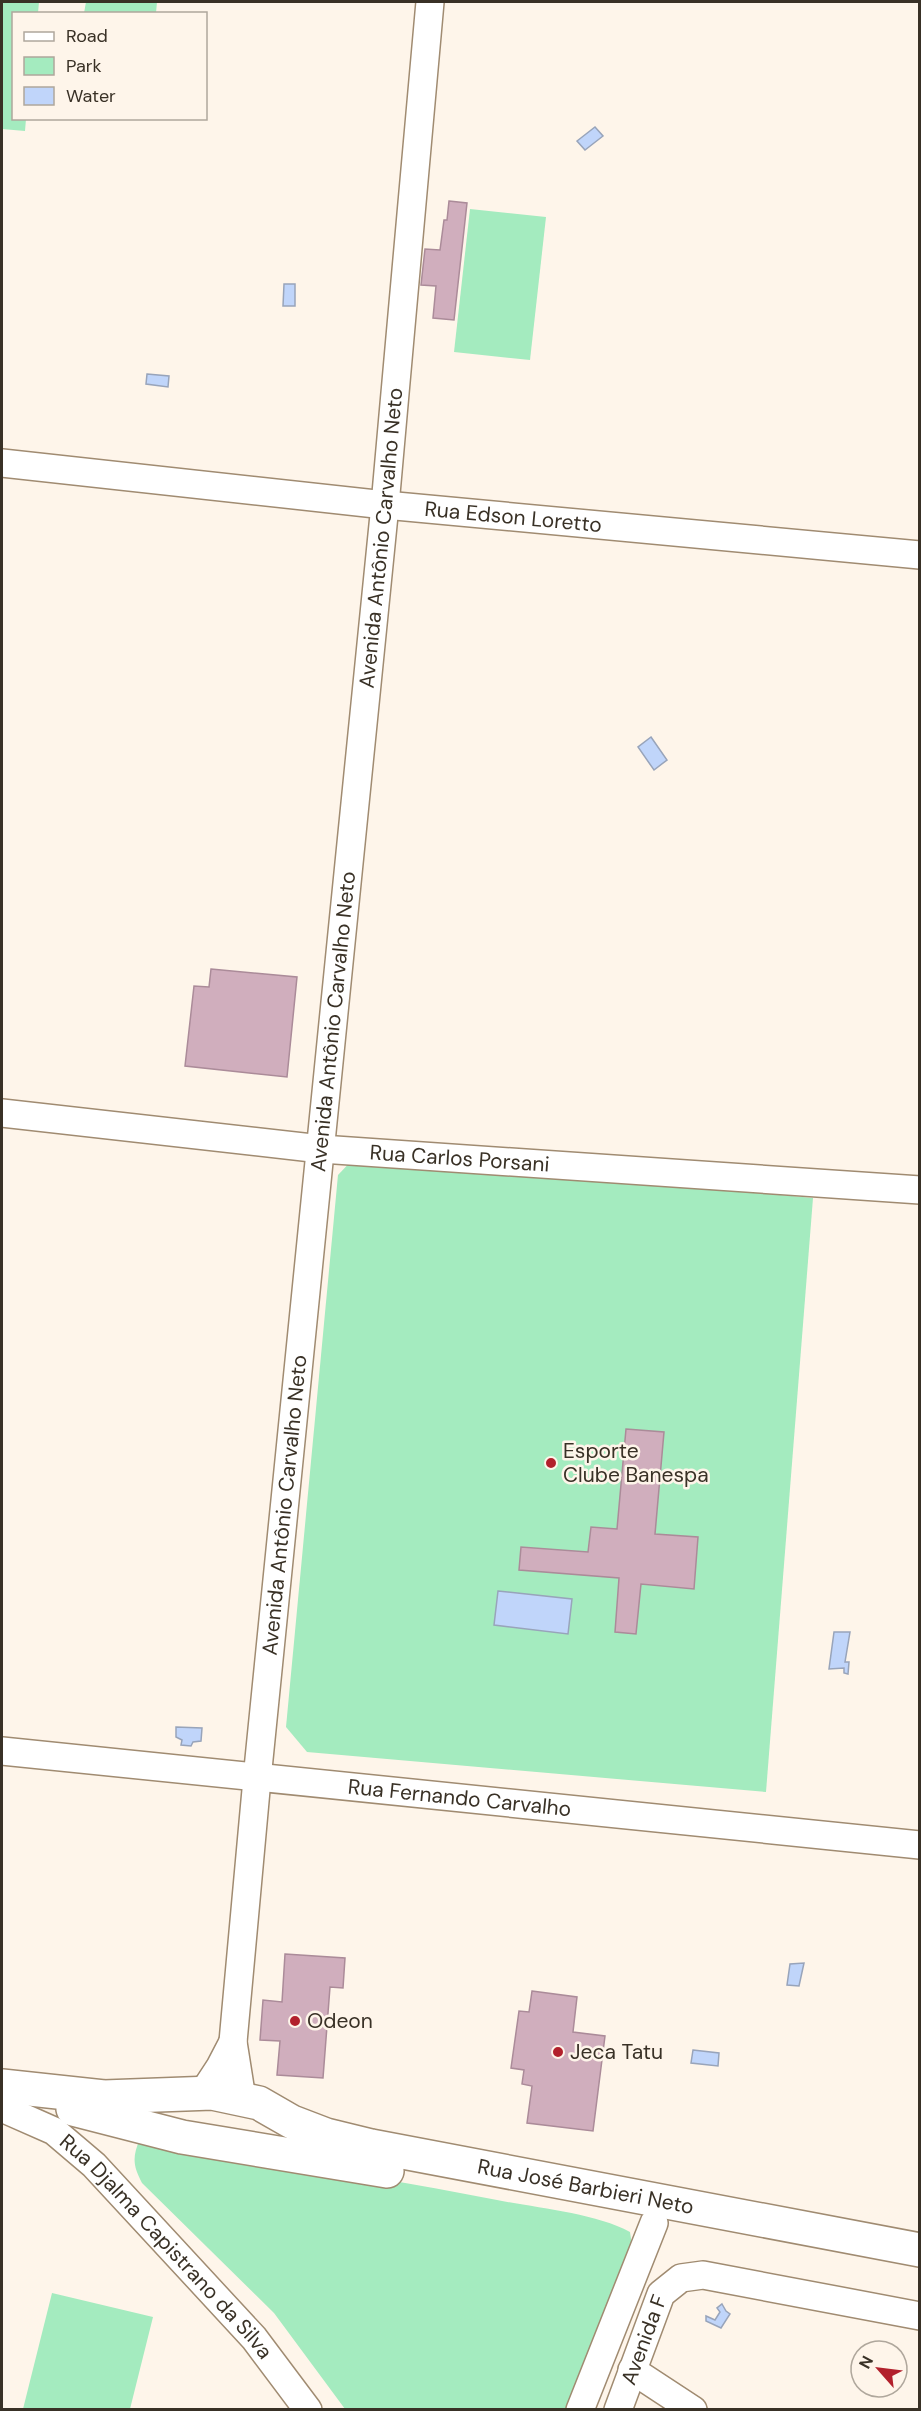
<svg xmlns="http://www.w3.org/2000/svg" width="921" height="2411" font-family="'DM Sans',sans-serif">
  <rect width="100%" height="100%" fill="#fef5ea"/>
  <!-- green -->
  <g fill="#a4ebbf">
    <path d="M2,2H39L38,13L14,14V118L26,119L25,131L2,129Z"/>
    <path d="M86,2H157L156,13H84Z"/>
    <path d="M470,209L546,217L530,360L454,352Z"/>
    <path d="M356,1156L813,1198L766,1792L307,1752L286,1727L338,1175Z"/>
    <path d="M140,2139C259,2158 378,2177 497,2200C536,2208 595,2213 630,2232L632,2246L567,2409H345L274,2313L142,2183C133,2166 132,2157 140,2139Z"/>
    <path d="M52,2293L153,2317L130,2409H23Z"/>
  </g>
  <!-- water -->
  <g fill="#c0d5fa" stroke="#98a4ba" stroke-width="1.5">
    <path d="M595,127L603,136L585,150L577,141Z"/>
    <path d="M284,284H295V306H283Z"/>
    <path d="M147,374L169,376L168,387L146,384Z"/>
    <path d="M651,737L667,760L654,770L638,747Z"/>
    <path d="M498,1591L572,1599L568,1634L494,1625Z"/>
    <path d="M834,1632H850L845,1662H849L848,1674L844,1673V1668L829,1669Z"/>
    <path d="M176,1727L202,1728L201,1741L193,1742L191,1746L181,1745L182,1740L176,1737Z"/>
    <path d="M804,1963L799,1986L787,1985L790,1964Z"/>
    <path d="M693,2050L719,2053L718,2066L691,2063Z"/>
    <path d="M722,2304L726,2311L730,2314L721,2328L706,2321V2316L715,2320L720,2312L717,2308Z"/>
  </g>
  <!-- building -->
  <g fill="#d0aebd" stroke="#ab8b99" stroke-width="1.5">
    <path d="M449,201L467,203L454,320L433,318L436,286L421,285L425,249L440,250L444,220H447Z"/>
    <path d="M211,969L297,977L287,1077L185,1066L194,986L209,987Z"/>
    <path d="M626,1429L664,1432L655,1534L698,1537L694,1589L641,1584L636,1634L615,1632L619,1578L519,1570L521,1547L588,1552L591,1527L617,1529Z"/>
    <path d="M285,1954L345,1958L343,1988L330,1987L323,2078L277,2075L280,2041L260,2040L263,2000L282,2002Z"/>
    <path d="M532,1991L577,1997L573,2032L605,2036L593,2131L527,2123L532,2086L522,2084L524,2070L511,2068L519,2011L529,2012Z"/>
  </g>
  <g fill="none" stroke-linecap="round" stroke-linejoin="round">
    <!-- minor casing -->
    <g stroke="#a08b71" stroke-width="30">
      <g id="minor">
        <path id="s1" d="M2,463L385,505L920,555"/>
        <path id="s2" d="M2,1113L321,1149L920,1190"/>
        <path id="s3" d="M2,1751L920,1845"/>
        <path d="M203,2093L220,2067L233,2042"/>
        <path id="s4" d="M242,2099L233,2042L257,1779L385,505L430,2"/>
        <path id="s5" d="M2,2108L54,2131L94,2165L254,2338L308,2410"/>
        <path d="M632,2370L693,2410"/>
        <path d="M580,2410L654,2223"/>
        <path id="s6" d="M618,2410L661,2294L681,2278L703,2275L920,2316"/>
      </g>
    </g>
    <!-- major casing -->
    <g stroke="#a08b71" stroke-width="36">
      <g id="major">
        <path id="s7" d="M2,2086L104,2097L212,2093L259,2103L292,2122L326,2135L371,2146L920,2250"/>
        <path d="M73,2109L182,2137L387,2171"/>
      </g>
    </g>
    <!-- minor -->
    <use href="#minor" stroke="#fff" stroke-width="27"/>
    <!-- major -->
    <use href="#major" stroke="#fff" stroke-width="33"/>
  </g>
  <!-- markers -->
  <g fill="#b2202c" stroke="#fef5ea" stroke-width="2">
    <circle cx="551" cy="1463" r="6"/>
    <circle cx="295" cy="2021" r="6"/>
    <circle cx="558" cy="2052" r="6"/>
  </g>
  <g text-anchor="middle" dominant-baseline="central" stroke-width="5" stroke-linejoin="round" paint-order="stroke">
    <!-- street labels -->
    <g font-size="21" fill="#393126" stroke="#fef5ea">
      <text stroke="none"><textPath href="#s1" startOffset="514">Rua Edson Loretto</textPath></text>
      <text stroke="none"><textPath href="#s4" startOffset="1569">Avenida Antônio Carvalho Neto</textPath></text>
      <text stroke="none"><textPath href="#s4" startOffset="1083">Avenida Antônio Carvalho Neto</textPath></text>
      <text stroke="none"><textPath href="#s2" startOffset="460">Rua Carlos Porsani</textPath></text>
      <text stroke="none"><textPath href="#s4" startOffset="597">Avenida Antônio Carvalho Neto</textPath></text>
      <text stroke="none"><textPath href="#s3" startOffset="460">Rua Fernando Carvalho</textPath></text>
      <text stroke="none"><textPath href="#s7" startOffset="598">Rua José Barbieri Neto</textPath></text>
      <text stroke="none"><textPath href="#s5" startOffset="218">Rua Djalma Capistrano da Silva</textPath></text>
      <text stroke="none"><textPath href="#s6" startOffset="75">Avenida F</textPath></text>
    </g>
    <!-- poi labels -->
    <g font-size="21" fill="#393126" stroke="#fef5ea" text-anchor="start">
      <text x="563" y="1451">Esporte<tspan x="563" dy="24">Clube Banespa</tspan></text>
      <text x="307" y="2021">Odeon</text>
      <text x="570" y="2052">Jeca Tatu</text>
    </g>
  </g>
  <!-- border -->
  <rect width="921" height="2411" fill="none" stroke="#393126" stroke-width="6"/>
  <!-- legend -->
  <rect x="12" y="12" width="195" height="108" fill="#fef5ea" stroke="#afa79c" stroke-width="1.5"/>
  <rect x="24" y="32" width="30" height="9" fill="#ffffff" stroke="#afa79c" stroke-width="1.5"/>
  <text x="66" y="42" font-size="18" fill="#393126">Road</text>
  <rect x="24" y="57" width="30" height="18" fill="#a4ebbf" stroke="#afa79c" stroke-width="1.5"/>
  <text x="66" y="72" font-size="18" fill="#393126">Park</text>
  <rect x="24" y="87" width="30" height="18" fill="#c0d5fa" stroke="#afa79c" stroke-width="1.5"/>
  <text x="66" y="102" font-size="18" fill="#393126">Water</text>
  <!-- north arrow -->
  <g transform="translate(879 2369) rotate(298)"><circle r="28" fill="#fef5ea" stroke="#afa79c" stroke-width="1.5"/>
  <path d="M0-4.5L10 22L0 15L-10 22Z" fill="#b2202c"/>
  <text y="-9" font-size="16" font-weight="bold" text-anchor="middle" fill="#393126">N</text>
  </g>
</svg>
